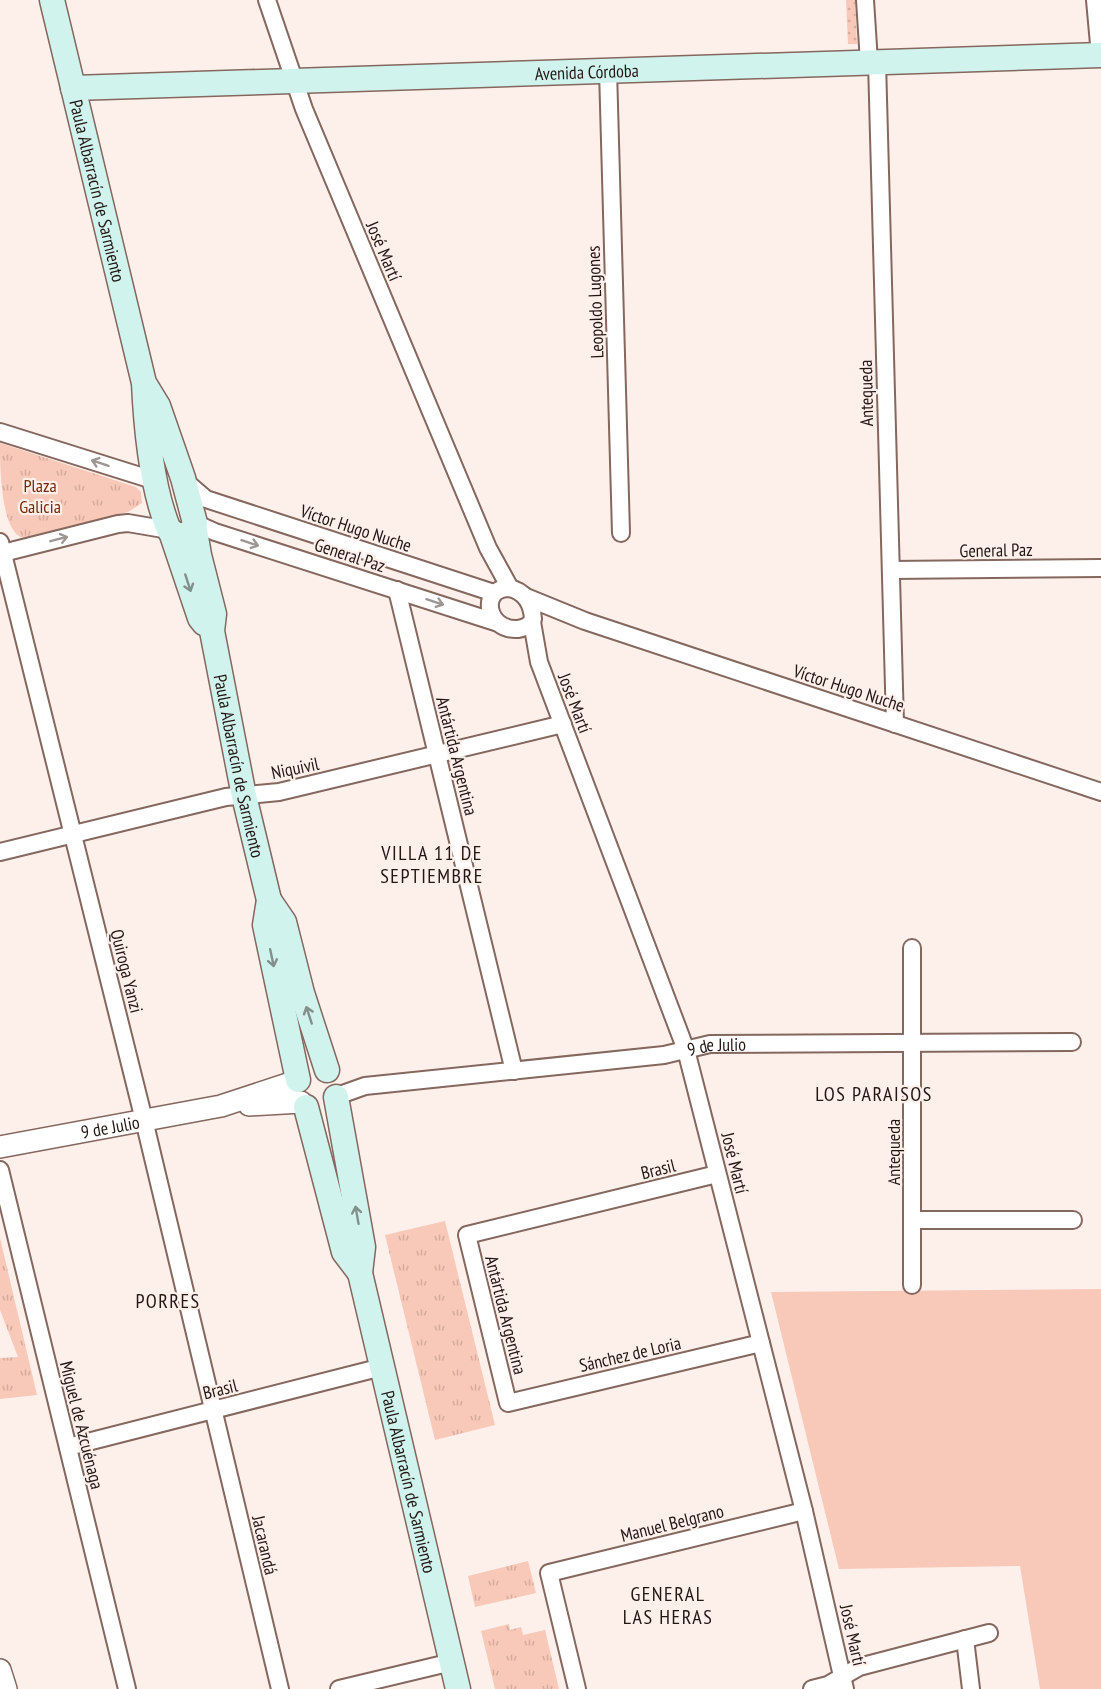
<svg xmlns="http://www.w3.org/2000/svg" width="1101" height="1689" font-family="'PT Sans Narrow',sans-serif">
  <defs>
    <pattern id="grass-dots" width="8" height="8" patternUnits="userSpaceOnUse" patternTransform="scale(1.5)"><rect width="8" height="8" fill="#f8c8b8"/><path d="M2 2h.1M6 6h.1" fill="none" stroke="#d4ab9d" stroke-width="1.8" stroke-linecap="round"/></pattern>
    <pattern id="park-tufts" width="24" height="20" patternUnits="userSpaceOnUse" patternTransform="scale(1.5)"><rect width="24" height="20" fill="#f8c8b8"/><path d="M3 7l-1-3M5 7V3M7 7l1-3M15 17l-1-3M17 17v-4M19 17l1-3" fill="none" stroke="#d4ab9d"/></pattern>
  </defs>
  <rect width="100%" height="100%" fill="#fdf0eb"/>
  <!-- grass -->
  <path fill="url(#grass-dots)" d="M846,0H855L857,44H848Z"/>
  <!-- park -->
  <g fill="url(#park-tufts)">
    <path d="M0,443L136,487L141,492L142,503L128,512L29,538C0,543 0,465 0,443Z"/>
    <path d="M445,1221L495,1425L435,1440L385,1235Z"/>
    <path d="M0,1238L37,1395L0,1399V1358L18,1357L0,1310Z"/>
    <path d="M528,1561L536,1593L475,1607L468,1576Z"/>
    <path d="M509,1624L510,1630L521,1627L523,1635L545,1630L559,1689H495L481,1631Z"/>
  </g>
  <!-- pitch -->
  <path fill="#f8c8b8" d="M1101,1289V1689H1040L1020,1566L839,1569L771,1292Z"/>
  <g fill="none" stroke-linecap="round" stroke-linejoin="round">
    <!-- minor casing -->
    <g stroke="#84675e" stroke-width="20">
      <g id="minor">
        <path d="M267,0L304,109L488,548L510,588"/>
        <path d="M865,0L869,62"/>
        <path d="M1095,0L1100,55"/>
        <path d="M877,62L895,724"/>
        <path d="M608,70L621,533"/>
        <path d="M0,432L156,481"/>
        <path d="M185,481L206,499L494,593"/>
        <path d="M195,523L215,532L495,622"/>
        <path d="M0,542L144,1120L280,1689"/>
        <path d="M3,553L118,524L128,523L169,530"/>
        <path d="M891,570L1101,568"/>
        <path d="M509,588C525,591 532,603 533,619C530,625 526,628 518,629C486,631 479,588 509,588Z"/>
        <path d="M397,590L514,1071"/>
        <path d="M526,597L585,621L1101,792"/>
        <path d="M532,622L539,662L686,1050L804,1511L845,1689"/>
        <path d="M0,852L226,797L279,792L563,724"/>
        <path d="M912,948V1285"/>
        <path id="s1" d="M337,1096L365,1086L664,1055L710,1044L1072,1042"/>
        <path d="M0,1170L127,1689"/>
        <path d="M717,1174L467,1235L508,1403L761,1343"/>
        <path d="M912,1220H1073"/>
        <path d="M68,1447L382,1367"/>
        <path d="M965,1639L971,1689"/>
        <path d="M339,1689L452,1662"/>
        <path d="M577,1689L549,1573L804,1511"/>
        <path d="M812,1689L828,1685L859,1667L989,1633"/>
      </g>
    </g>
    <!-- tertiary casing -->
    <g stroke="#84675e" stroke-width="24">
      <g id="tertiary">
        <path d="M249,1105L301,1102"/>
        <path id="s2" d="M0,1147L221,1106L297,1081"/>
        <path d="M0,1670L6,1689"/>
      </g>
    </g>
    <!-- secondary casing -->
    <g stroke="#84675e" stroke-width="27">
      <g id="secondary">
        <path id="s3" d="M52,0L144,383C146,427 152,489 169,530L179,536L185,535L192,531L195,523L183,478L158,406L144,383"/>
        <path id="s4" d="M73,88L1101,55"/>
        <path id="s5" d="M194,525L199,555L214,614L212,631L244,796L269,900L265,925L298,1080"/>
        <path d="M171,532L200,618L204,623"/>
        <path d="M269,900L284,922L302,993L327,1070"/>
        <path id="s6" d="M336,1097L363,1247L360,1273L458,1689"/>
        <path d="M306,1107L344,1252L360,1273"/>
      </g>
    </g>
    <!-- minor -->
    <use href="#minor" stroke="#fff" stroke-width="16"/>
    <!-- tertiary -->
    <use href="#tertiary" stroke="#fff" stroke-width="21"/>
    <!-- secondary -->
    <use href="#secondary" stroke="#d1f3ee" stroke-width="24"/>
  </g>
  <!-- one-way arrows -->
  <defs><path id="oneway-shaft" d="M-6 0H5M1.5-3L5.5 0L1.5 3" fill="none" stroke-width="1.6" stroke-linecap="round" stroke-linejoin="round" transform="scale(1.5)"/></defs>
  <g stroke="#9c9795">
    <use href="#oneway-shaft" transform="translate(100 463) rotate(-162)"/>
    <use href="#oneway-shaft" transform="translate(59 539) rotate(-14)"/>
    <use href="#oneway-shaft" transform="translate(250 543) rotate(18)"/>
    <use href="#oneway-shaft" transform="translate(435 602) rotate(18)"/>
  </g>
  <g stroke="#82908b">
    <use href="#oneway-shaft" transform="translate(188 583) rotate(72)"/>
    <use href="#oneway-shaft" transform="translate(272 958) rotate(78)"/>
    <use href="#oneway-shaft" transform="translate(309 1015) rotate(-108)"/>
    <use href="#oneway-shaft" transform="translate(357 1215) rotate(-100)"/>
  </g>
  <g text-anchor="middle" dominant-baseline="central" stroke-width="4.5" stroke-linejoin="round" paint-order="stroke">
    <!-- street labels -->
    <g font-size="18" fill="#221713" stroke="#fdf0eb">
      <text stroke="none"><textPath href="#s4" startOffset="514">Avenida Córdoba</textPath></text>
      <text stroke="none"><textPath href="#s3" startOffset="196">Paula Albarracín de Sarmiento</textPath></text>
      <text transform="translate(384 251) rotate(67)">José Martí</text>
      <text transform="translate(595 302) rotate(-92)">Leopoldo Lugones</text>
      <text transform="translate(866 393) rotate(-91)">Antequeda</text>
      <text transform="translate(356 528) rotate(18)">Víctor Hugo Nuche</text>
      <text transform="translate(996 550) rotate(-1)">General Paz</text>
      <text transform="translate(350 555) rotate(18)">General Paz</text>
      <text transform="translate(849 688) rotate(18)">Víctor Hugo Nuche</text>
      <text transform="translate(575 703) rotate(69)">José Martí</text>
      <text transform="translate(457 756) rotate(76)">Antártida Argentina</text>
      <text stroke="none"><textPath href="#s5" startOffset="246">Paula Albarracín de Sarmiento</textPath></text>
      <text transform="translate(295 768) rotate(-12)">Niquivil</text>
      <text transform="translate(127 971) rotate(76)">Quiroga Yanzi</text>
      <text stroke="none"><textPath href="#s1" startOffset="384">9 de Julio</textPath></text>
      <text stroke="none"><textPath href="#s2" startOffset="112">9 de Julio</textPath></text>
      <text transform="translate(893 1152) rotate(-90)">Antequeda</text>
      <text transform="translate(735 1163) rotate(76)">José Martí</text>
      <text transform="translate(658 1169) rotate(-14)">Brasil</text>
      <text transform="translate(506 1315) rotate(76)">Antártida Argentina</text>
      <text transform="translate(630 1354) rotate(-13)">Sánchez de Loria</text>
      <text transform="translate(220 1389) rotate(-14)">Brasil</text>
      <text transform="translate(82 1425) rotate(76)">Miguel de Azcuénaga</text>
      <text stroke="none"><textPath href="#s6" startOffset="393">Paula Albarracín de Sarmiento</textPath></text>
      <text transform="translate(672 1523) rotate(-14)">Manuel Belgrano</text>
      <text transform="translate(265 1545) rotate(77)">Jacarandá</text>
      <text transform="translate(853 1635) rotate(77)">José Martí</text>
    </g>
    <!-- park labels -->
    <g font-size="18" fill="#76290a" stroke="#fdf0eb">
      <text x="40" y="485">Plaza<tspan x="40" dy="21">Galicia</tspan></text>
    </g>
    <!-- neighbourhood labels -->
    <g font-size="20" letter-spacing="1.5" fill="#221713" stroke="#fdf0eb">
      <text x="432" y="853">VILLA 11 DE<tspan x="432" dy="23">SEPTIEMBRE</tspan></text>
      <text x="874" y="1094">LOS PARAISOS</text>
      <text x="168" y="1301">PORRES</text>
      <text x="668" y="1594">GENERAL<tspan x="668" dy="23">LAS HERAS</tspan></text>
    </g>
  </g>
</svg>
